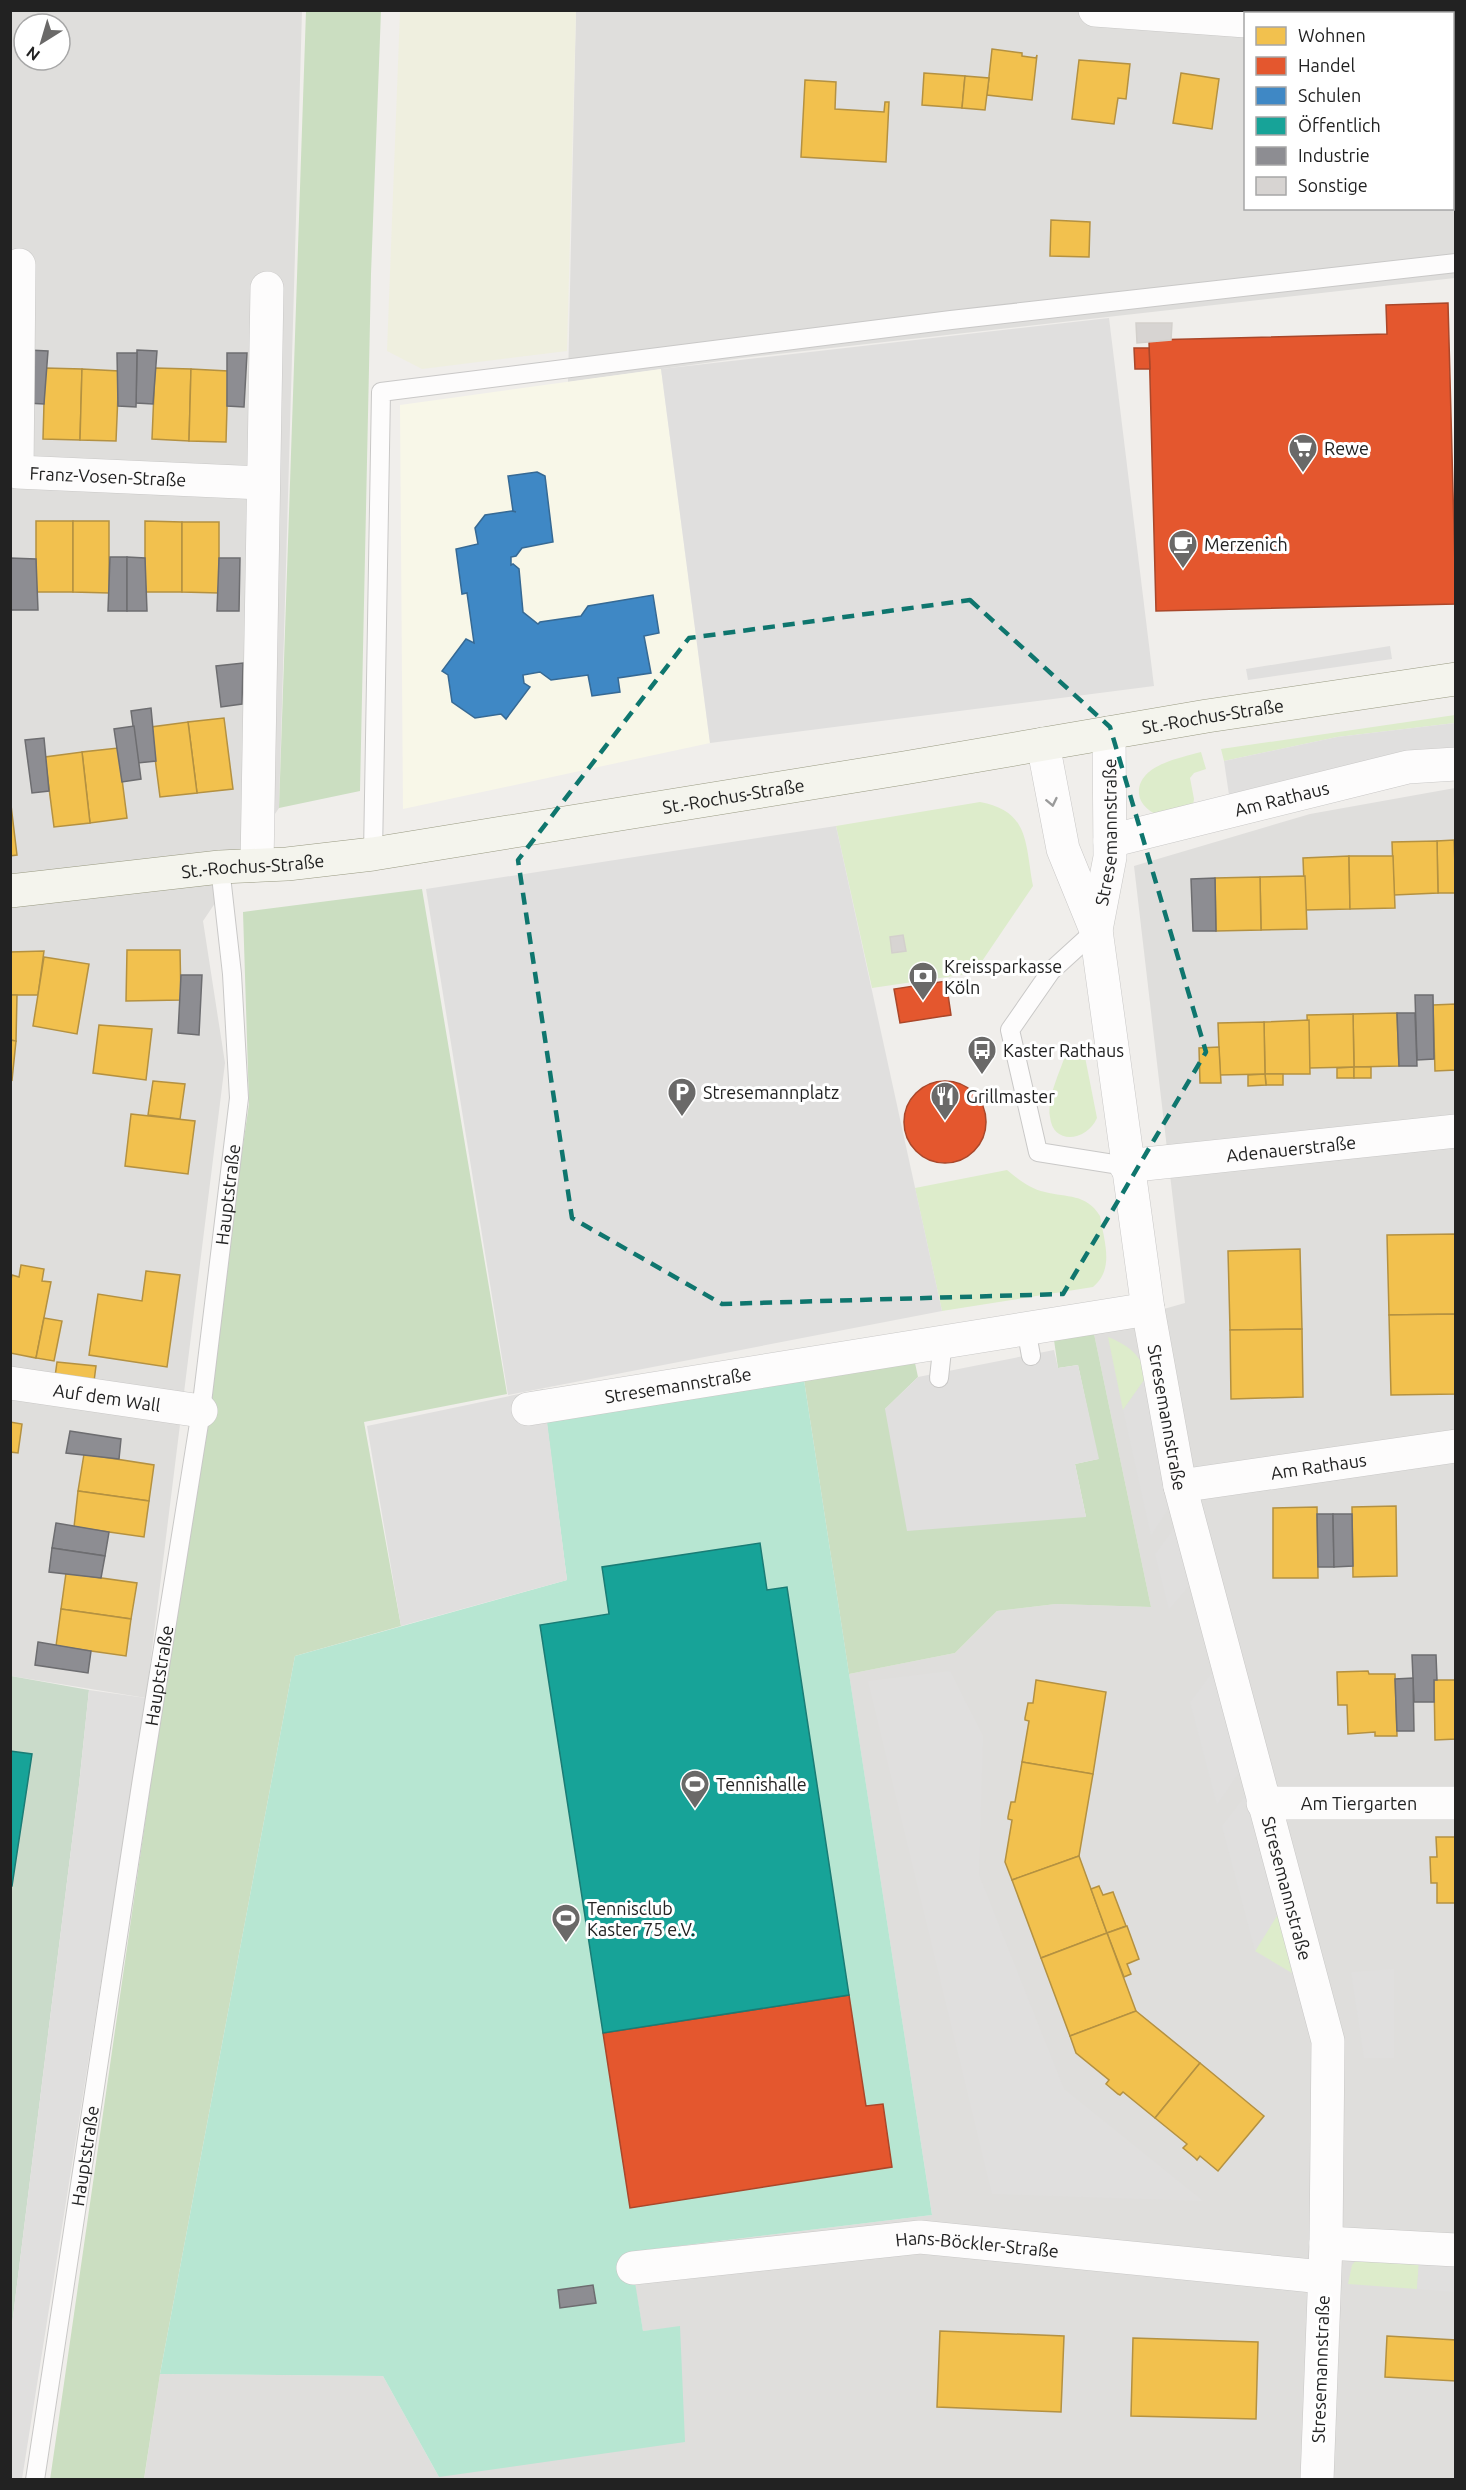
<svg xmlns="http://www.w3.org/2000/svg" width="1466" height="2490" font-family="Ubuntu,sans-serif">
  <rect width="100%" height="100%" fill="#f0eeeb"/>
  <!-- residential -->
  <g fill="#dfdedc" fill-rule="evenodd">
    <path d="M10,11H302L279,808L203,921L225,1063L146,1698L11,1676ZM24,24H60V60H24Z"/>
    <path d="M576,11H1455V278L742,358L568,382ZM1246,14H1452V208H1246Z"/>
    <path d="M1455,788V2479L144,2480L160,2374L383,2376L439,2477L680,2327L643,2331L629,2252L932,2215L849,1674L955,1653L997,1611L1056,1604L1151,1607L1093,1329L1185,1303L1134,866L1310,814Z"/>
  </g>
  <!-- education -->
  <path fill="#f8f7e8" d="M661,369L710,743L403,809L400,405Z"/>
  <!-- farmland -->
  <path fill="#efefdf" d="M400,11H576L567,351L422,369L387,351Z"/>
  <!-- grass -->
  <g fill="#ddeccb">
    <path d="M1455,715V723L1337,737L1224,761L1221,749Z"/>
    <path d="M1201,752L1206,769L1194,773L1190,778L1194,799L1193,805L1157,815C1149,811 1140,804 1139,794C1137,765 1180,758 1201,752Z"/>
    <path d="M980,802C1030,811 1025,844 1033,886L974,973L872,988L836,826Z"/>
    <path d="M1073,1050L1082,1052L1085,1057L1097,1118C1087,1141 1053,1146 1050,1117C1047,1098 1059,1074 1065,1056L1068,1051Z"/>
    <path d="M1007,1170C1019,1180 1030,1189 1045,1192C1067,1198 1086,1193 1100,1216C1104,1241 1115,1269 1093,1287L942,1311L915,1188Z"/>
    <path d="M1108,1337C1128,1345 1140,1354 1147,1376L1123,1410Z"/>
    <path d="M1278,1914L1292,1973L1255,1951Z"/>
    <path d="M1357,2259L1419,2262L1417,2289L1348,2284L1352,2265Z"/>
  </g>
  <!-- forest -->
  <g fill="#cbdec1">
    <path d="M306,11H381L371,274L360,791L279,808Z"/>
    <path d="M422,889L507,1394L364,1422L401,1626L295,1656L160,2374L144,2479L50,2480L249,1104L243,912Z"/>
    <path d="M1093,1329L1151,1607L1056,1604L997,1611L955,1653L849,1674L804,1380L915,1363L918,1377L885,1409L1086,1517L1075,1464L1098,1459L1078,1365L1058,1368L1054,1340Z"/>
  </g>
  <!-- cemetery -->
  <path fill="#cadbca" d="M11,1676L89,1690L79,1785L11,2333Z"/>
  <!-- pitch -->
  <path fill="#b7e6d2" d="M804,1380L932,2215L630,2252L643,2331L680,2326L685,2442L439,2477L383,2376L160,2374L295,1656L567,1580L546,1417Z"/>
  <!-- parking -->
  <g fill="#e0dfde">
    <path d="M1109,318L1154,686L710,743L661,369Z"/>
    <path d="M1390,646L1392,659L1248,680L1246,669Z"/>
    <path d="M1455,723V753L1229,795L1224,761L1337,737Z"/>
    <path d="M836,826L942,1311L508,1395L426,889Z"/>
    <path d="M1054,1350L1058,1368L1078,1365L1099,1459L1075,1464L1086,1517L907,1531L885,1409L918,1377Z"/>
    <path d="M1147,1376L1171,1505L1151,1536L1123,1410Z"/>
    <path d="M543,1389L567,1580L401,1626L367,1426Z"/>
    <path d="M1177,1524L1190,1585L1169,1610L1155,1554Z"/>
    <path d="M950,1671L983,1736L979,1875L1064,2089L1203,2201L992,2194L868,1681Z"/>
    <path d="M1213,1671L1239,1773L1217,1805L1190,1702Z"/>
    <path d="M89,1690L146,1698L22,2479L11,2480V2333L79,1785Z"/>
    <path d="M1246,1795L1278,1914L1255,1951L1222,1826Z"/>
    <path d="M1394,1969V2058H1364L1351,1972Z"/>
    <path d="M1455,2259V2292L1417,2289L1419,2262Z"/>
  </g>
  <!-- homes -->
  <g fill="#f2c14e" stroke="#b49141" stroke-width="1.5">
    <path d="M992,49L1022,53V56L1036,58L1037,55L1032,100L987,95Z"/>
    <path d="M1079,60L1130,64L1126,99L1118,98L1114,124L1072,119Z"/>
    <path d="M924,73L965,76L962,108L922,105Z"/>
    <path d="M1181,73L1219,79L1212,129L1173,123Z"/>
    <path d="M965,76L989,78L985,110L962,108Z"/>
    <path d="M805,80L836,82L835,109L884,112L885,102H889L886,162L801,157Z"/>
    <path d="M1452,92L1456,93V146H1452Z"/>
    <path d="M1051,220L1090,222L1089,257L1050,256Z"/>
    <path d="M45,368L82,369L80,440L43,439Z"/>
    <path d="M155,368L191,369L189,441L152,439Z"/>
    <path d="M82,369L119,371L116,441L80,440Z"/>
    <path d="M191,369L228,371L226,442L189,441Z"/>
    <rect x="36" y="521" width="37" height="71"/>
    <path d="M73,521H109V593L73,592Z"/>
    <path d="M145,521L182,522V592H145Z"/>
    <path d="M182,522H219V593L182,592Z"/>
    <path d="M224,718L233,789L197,793L188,722Z"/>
    <path d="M188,722L197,793L160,797L151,727Z"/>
    <path d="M118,748L127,818L90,823L82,752Z"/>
    <path d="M82,752L90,823L54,827L45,757Z"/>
    <path d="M11,805L17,855L10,856V805Z"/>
    <path d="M1454,840L1456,893H1438L1437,841Z"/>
    <path d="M1437,841L1438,893L1394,895L1392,842Z"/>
    <path d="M1349,856L1350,909L1305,910L1303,858Z"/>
    <path d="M1349,856H1393L1395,908L1350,909Z"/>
    <path d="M1305,876L1307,929L1261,930L1260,877Z"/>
    <path d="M1260,877L1261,930L1216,931L1215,878Z"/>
    <path d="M127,950H180L181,1000L126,1001Z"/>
    <path d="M44,951L38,995H10V952Z"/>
    <path d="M44,957L89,964L77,1034L33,1026Z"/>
    <path d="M10,995H17L16,1041L10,1040Z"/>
    <path d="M1456,1004V1070L1435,1071L1433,1005Z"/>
    <path d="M1397,1013L1399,1066L1354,1067L1353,1014Z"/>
    <path d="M1353,1014L1354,1067L1309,1068L1307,1015Z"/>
    <path d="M1309,1020L1310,1074H1265L1264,1022Z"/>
    <path d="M1264,1022L1265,1074L1220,1075L1218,1023Z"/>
    <path d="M99,1025L152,1029L146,1080L93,1073Z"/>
    <path d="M10,1040L16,1041L12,1080L10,1079Z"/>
    <path d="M1219,1047L1221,1083H1200L1199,1048Z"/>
    <path d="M1354,1067V1078H1337V1068Z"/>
    <rect x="1354" y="1067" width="17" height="11"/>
    <path d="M1265,1074H1283V1085H1266Z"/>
    <path d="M1265,1074L1266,1085L1248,1086V1075Z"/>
    <path d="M153,1081L185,1084L180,1119L148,1115Z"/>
    <path d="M131,1114L195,1121L188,1174L125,1166Z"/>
    <path d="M1456,1234V1314L1389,1315L1387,1235Z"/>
    <path d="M1300,1249L1302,1329L1230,1330L1228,1251Z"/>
    <path d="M21,1265L44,1269L42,1281L51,1282L36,1358L10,1353V1284L12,1275L19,1277Z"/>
    <path d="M146,1271L180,1275L167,1367L89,1355L98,1294L142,1301Z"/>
    <path d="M1456,1314V1394L1391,1395L1389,1315Z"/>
    <path d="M44,1318L62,1321L54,1361L36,1358Z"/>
    <path d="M1302,1329L1303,1397L1231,1399L1230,1330Z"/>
    <path d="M57,1362L96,1366L93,1389L54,1384Z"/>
    <path d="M10,1422L22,1424L18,1453L10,1452Z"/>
    <path d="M84,1454L154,1465L149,1501L78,1491Z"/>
    <path d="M78,1491L149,1501L144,1537L74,1527Z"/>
    <path d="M1396,1506L1397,1576L1353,1577L1352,1507Z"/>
    <path d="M1317,1507L1318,1578H1273V1508Z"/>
    <path d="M66,1573L137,1583L131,1619L61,1609Z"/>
    <path d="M61,1609L131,1619L126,1656L56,1646Z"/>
    <path d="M1368,1671L1369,1674H1395L1397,1736H1375V1732L1348,1734L1347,1705H1338L1337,1672Z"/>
    <path d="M1036,1680L1106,1692L1093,1774L1022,1762L1029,1721L1025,1720V1718L1028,1703H1033Z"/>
    <path d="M1434,1680H1456V1739L1435,1740Z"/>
    <path d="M1022,1762L1093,1774L1079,1856L1012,1880L1005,1862L1012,1820L1008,1819V1817L1011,1802H1015Z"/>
    <path d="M1436,1837H1456V1903H1437V1883H1431L1430,1857H1437Z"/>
    <path d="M1079,1856L1107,1933L1041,1958L1012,1880Z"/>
    <path d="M1099,1886L1103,1895L1113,1892L1126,1926L1107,1933L1091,1889Z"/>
    <path d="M1127,1926L1139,1959L1127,1964L1131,1974L1124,1977L1107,1933Z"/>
    <path d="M1107,1933L1136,2011L1070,2036L1041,1958Z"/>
    <path d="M1136,2011L1200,2063L1155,2118L1123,2092L1120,2095L1118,2094L1106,2084L1109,2080L1076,2053L1070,2036Z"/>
    <path d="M1200,2063L1264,2116L1218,2171L1200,2156L1197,2160L1195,2158L1183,2148L1187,2144L1155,2118Z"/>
    <path d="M940,2331L1064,2336L1061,2412L937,2407Z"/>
    <path d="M1387,2336L1456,2340V2381L1385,2377Z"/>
    <path d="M1133,2338L1258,2342L1256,2419L1131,2416Z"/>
  </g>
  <!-- shops -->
  <g fill="#e4572e" stroke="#aa472a" stroke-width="1.5">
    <path d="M1448,303L1456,604L1156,611L1149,340L1387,334L1386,305Z"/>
    <path d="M1134,348H1149L1150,369H1135Z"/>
    <path d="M946,981L951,1015L900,1023L894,989Z"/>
    <circle cx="945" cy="1122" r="41"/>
    <path d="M849,1995L866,2106L883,2104L892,2167L630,2208L603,2033Z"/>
  </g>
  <!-- schools -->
  <path fill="#3f88c5" stroke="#366994" stroke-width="1.5" d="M537,472L545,476L553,542L522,548L516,556L511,557V565L513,564L519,569L523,612L538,624L540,622L581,616L588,606L653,595L659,633L644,636L651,673L618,678L620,692L592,696L588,675L551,680L540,672L523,675L524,683L530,687L506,719L501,714L475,718L452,702L448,675L442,671L466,639L474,643L467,593L462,594L456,549L478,544L475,528L485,515L512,511L516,512L513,511L508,476Z"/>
  <!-- public -->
  <g fill="#17a398" stroke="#1a7c75" stroke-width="1.5">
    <path d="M760,1543L767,1590L787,1587L849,1995L603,2033L540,1625L609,1614L602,1567Z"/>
    <path d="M10,1751L32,1754L12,1886H10Z"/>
  </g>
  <!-- industry -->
  <g fill="#8d8d92" stroke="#6d6d70" stroke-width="1.5">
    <path d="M28,350L48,351L44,404L26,403Z"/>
    <path d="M137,350L157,351L153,404L136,403Z"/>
    <path d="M117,353H137L136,407L118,406Z"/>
    <path d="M227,353H247L244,407L227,406Z"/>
    <path d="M110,557H127V611H108Z"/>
    <path d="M127,557L145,558L147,611H127Z"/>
    <path d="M10,558L36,559L38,610H10Z"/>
    <path d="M219,558H240L239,611H217Z"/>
    <path d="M243,663L242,704L221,707L216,666Z"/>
    <path d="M151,708L156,761L138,763L131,711Z"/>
    <path d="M134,726L141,779L122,782L114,729Z"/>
    <path d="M44,738L49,791L32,793L25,740Z"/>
    <path d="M1215,878L1216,931H1193L1191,879Z"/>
    <path d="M181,975H202L199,1035L178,1033Z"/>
    <path d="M1415,995H1433L1434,1059L1417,1060Z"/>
    <path d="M1397,1013H1415L1417,1066H1399Z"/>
    <path d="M70,1431L121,1439L119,1459L66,1453Z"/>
    <path d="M1317,1514H1333L1334,1567H1318Z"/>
    <path d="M1333,1514H1352L1353,1566L1334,1567Z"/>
    <path d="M56,1523L109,1532L105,1556L52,1548Z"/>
    <path d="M52,1548L105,1556L101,1578L49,1572Z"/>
    <path d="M38,1642L91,1651L88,1673L35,1665Z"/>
    <path d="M1412,1655H1436L1437,1680H1434V1702H1414Z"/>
    <path d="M1413,1678L1414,1731H1397L1395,1679Z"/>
    <path d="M593,2285L596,2303L560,2308L558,2290Z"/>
  </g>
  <!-- building -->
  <g fill="#d7d4d2" stroke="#d3d0cc" stroke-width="1.5">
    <path d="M1136,323H1172L1171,340L1137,343Z"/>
    <path d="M903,935L906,951L892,953L890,937Z"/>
  </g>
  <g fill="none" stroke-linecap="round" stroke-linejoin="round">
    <!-- lane casing -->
    <g stroke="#c9c8c7" stroke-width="20">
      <g id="lane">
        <path d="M373,854L381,392L951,320L1456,263"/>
        <path d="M1096,930L1051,971L1010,1030L1038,1152L1126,1166"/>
        <path d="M1026,1328L1031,1356"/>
        <path d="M939,1378L943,1341"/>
        <path id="s1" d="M35,2480L141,1785L201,1411L239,1098L232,974L220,867"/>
      </g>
    </g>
    <!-- street casing -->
    <g stroke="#c9c8c7" stroke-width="34">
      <g id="street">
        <path d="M1095,10L1246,21"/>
        <path d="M1452,36H1456"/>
        <path id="s2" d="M19,265L17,472L263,483"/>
        <path id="s3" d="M1043,744L1063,849L1096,930L1148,1309L1180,1486L1328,2041L1326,2243L1317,2480"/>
        <path id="s4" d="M1110,841L1408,767L1456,764"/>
        <path d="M257,865L267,288"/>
        <path id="s5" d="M1096,930L1110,857L1109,733"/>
        <path id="s6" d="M1126,1166L1456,1131"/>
        <path id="s7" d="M10,1383L201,1411"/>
        <path id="s8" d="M528,1409L1148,1309"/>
        <path id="s9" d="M1180,1486L1456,1446"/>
        <path id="s10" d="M1263,1803H1456"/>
        <path d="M1326,2243L1456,2250"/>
        <path id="s11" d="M633,2268L920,2237L1323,2277"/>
      </g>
    </g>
    <!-- secondary casing -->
    <g stroke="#999a82" stroke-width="34">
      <g id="secondary">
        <path id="s12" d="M10,891L220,867L287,864L373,854L904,768L1207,716L1456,679"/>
      </g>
    </g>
    <!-- lane -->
    <use href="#lane" stroke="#fdfcfc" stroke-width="18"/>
    <!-- street -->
    <use href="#street" stroke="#fdfcfc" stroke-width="33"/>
    <!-- secondary -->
    <use href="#secondary" stroke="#f4f4ed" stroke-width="33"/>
  </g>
  <!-- one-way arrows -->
  <defs><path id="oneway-chevron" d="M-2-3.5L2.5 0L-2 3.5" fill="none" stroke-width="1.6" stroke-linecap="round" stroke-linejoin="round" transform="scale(1.5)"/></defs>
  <use stroke="#9a9a9a" href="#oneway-chevron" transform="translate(1052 802) rotate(78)"/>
  <!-- marked area -->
  <path fill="none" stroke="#0f766e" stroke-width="4.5" stroke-dasharray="12 8" stroke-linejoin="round" d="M970,600L1110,727L1206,1052L1063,1294L722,1304L572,1218L518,860L689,638Z"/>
  <!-- icons -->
  <defs>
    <g id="supermarket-pin" transform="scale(1.5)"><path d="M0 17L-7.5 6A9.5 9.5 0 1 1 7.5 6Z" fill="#6a6968" stroke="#fff"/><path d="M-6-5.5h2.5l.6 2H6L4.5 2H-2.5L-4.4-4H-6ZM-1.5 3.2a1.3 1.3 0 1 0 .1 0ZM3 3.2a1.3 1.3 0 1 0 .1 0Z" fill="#fff"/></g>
    <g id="cafe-pin" transform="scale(1.5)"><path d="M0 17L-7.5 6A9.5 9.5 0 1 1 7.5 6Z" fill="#6a6968" stroke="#fff"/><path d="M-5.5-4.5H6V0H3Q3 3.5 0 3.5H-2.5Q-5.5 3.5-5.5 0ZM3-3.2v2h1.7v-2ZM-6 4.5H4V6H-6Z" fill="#fff"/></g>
    <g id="bank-pin" transform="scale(1.5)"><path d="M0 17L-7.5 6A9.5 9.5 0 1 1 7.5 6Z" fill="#6a6968" stroke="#fff"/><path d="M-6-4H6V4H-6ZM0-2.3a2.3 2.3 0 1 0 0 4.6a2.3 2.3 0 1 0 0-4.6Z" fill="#fff"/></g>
    <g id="bus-pin" transform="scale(1.5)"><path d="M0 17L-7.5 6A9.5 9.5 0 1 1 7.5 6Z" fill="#6a6968" stroke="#fff"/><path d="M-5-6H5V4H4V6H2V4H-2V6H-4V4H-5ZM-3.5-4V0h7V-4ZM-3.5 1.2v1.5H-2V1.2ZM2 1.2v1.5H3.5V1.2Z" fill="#fff"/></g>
    <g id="parking-pin" transform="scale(1.5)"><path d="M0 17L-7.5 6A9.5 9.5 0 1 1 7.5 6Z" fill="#6a6968" stroke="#fff"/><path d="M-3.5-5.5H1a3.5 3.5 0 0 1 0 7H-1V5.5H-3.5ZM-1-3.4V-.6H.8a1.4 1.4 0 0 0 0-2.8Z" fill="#fff"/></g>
    <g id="restaurant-pin" transform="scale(1.5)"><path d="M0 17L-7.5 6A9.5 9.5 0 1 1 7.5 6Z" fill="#6a6968" stroke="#fff"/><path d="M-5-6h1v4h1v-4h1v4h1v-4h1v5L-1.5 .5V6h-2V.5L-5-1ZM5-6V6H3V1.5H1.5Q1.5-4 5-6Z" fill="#fff"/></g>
    <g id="stadium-pin" transform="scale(1.5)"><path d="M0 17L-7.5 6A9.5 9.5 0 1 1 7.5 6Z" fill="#6a6968" stroke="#fff"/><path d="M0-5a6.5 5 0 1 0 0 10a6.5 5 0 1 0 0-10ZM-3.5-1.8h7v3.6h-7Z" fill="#fff"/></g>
  </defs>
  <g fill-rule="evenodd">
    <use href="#supermarket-pin" x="1303" y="448"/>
    <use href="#cafe-pin" x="1183" y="544"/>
    <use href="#bank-pin" x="923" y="976"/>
    <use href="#bus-pin" x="982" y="1050"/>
    <use href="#parking-pin" x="682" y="1092"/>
    <use href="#restaurant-pin" x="945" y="1096"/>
    <use href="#stadium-pin" x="695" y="1784"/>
    <use href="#stadium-pin" x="566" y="1918"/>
  </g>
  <g text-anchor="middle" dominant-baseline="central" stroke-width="6" stroke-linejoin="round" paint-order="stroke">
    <!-- poi labels -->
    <g font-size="18" fill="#222" stroke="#fff" text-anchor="start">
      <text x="1324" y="448">Rewe</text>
      <text x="1204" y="544">Merzenich</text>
      <text x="944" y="966">Kreissparkasse<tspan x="944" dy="21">Köln</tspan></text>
      <text x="1003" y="1050">Kaster Rathaus</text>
      <text x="703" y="1092">Stresemannplatz</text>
      <text x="966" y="1096">Grillmaster</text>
      <text x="716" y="1784">Tennishalle</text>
      <text x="587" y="1908">Tennisclub<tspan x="587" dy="21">Kaster 75 e.V.</tspan></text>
    </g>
    <!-- street labels -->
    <g font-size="18" fill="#222" stroke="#fff">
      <text stroke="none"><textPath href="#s2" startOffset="298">Franz-Vosen-Straße</textPath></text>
      <text stroke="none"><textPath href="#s12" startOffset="1216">St.-Rochus-Straße</textPath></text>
      <text stroke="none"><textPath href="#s12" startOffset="730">St.-Rochus-Straße</textPath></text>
      <text stroke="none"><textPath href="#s4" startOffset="177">Am Rathaus</textPath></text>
      <text stroke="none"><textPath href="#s5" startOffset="99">Stresemannstraße</textPath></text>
      <text stroke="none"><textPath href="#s12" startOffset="244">St.-Rochus-Straße</textPath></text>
      <text stroke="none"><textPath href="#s6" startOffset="166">Adenauerstraße</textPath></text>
      <text stroke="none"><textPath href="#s1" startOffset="1300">Hauptstraße</textPath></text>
      <text stroke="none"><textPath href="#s8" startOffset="152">Stresemannstraße</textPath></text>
      <text stroke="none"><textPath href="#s7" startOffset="98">Auf dem Wall</textPath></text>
      <text stroke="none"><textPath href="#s3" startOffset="687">Stresemannstraße</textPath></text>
      <text stroke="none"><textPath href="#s9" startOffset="140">Am Rathaus</textPath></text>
      <text stroke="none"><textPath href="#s1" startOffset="814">Hauptstraße</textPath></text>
      <text stroke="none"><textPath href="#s10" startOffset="96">Am Tiergarten</textPath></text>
      <text stroke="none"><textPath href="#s3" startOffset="1173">Stresemannstraße</textPath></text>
      <text stroke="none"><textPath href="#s1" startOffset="328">Hauptstraße</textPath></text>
      <text stroke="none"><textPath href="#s11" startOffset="346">Hans-Böckler-Straße</textPath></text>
      <text transform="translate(1320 2369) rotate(-88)">Stresemannstraße</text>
    </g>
  </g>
  <!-- border -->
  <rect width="1466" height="2490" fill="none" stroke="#222222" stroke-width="24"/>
  <!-- legend -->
  <rect x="1244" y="12" width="210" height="198" fill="#ffffff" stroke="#a7a7a7" stroke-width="1.5"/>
  <rect x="1256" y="27" width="30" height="18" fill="#f2c14e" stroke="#a7a7a7" stroke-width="1.5"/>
  <text x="1298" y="42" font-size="18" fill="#222222">Wohnen</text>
  <rect x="1256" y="57" width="30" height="18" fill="#e4572e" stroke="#a7a7a7" stroke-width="1.5"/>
  <text x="1298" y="72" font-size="18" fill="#222222">Handel</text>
  <rect x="1256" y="87" width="30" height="18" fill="#3f88c5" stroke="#a7a7a7" stroke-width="1.5"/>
  <text x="1298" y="102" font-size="18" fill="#222222">Schulen</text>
  <rect x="1256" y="117" width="30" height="18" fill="#17a398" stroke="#a7a7a7" stroke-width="1.5"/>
  <text x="1298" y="132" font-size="18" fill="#222222">Öffentlich</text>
  <rect x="1256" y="147" width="30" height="18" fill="#8d8d92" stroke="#a7a7a7" stroke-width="1.5"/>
  <text x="1298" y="162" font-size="18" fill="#222222">Industrie</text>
  <rect x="1256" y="177" width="30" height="18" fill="#d7d4d2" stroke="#a7a7a7" stroke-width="1.5"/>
  <text x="1298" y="192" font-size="18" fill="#222222">Sonstige</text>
  <!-- north arrow -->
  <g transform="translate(42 42) rotate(217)"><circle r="28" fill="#ffffff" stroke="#a7a7a7" stroke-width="1.5"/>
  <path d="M0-4.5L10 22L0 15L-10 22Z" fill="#6a6968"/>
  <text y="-9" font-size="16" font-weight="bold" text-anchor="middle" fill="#222222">N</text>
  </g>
</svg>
